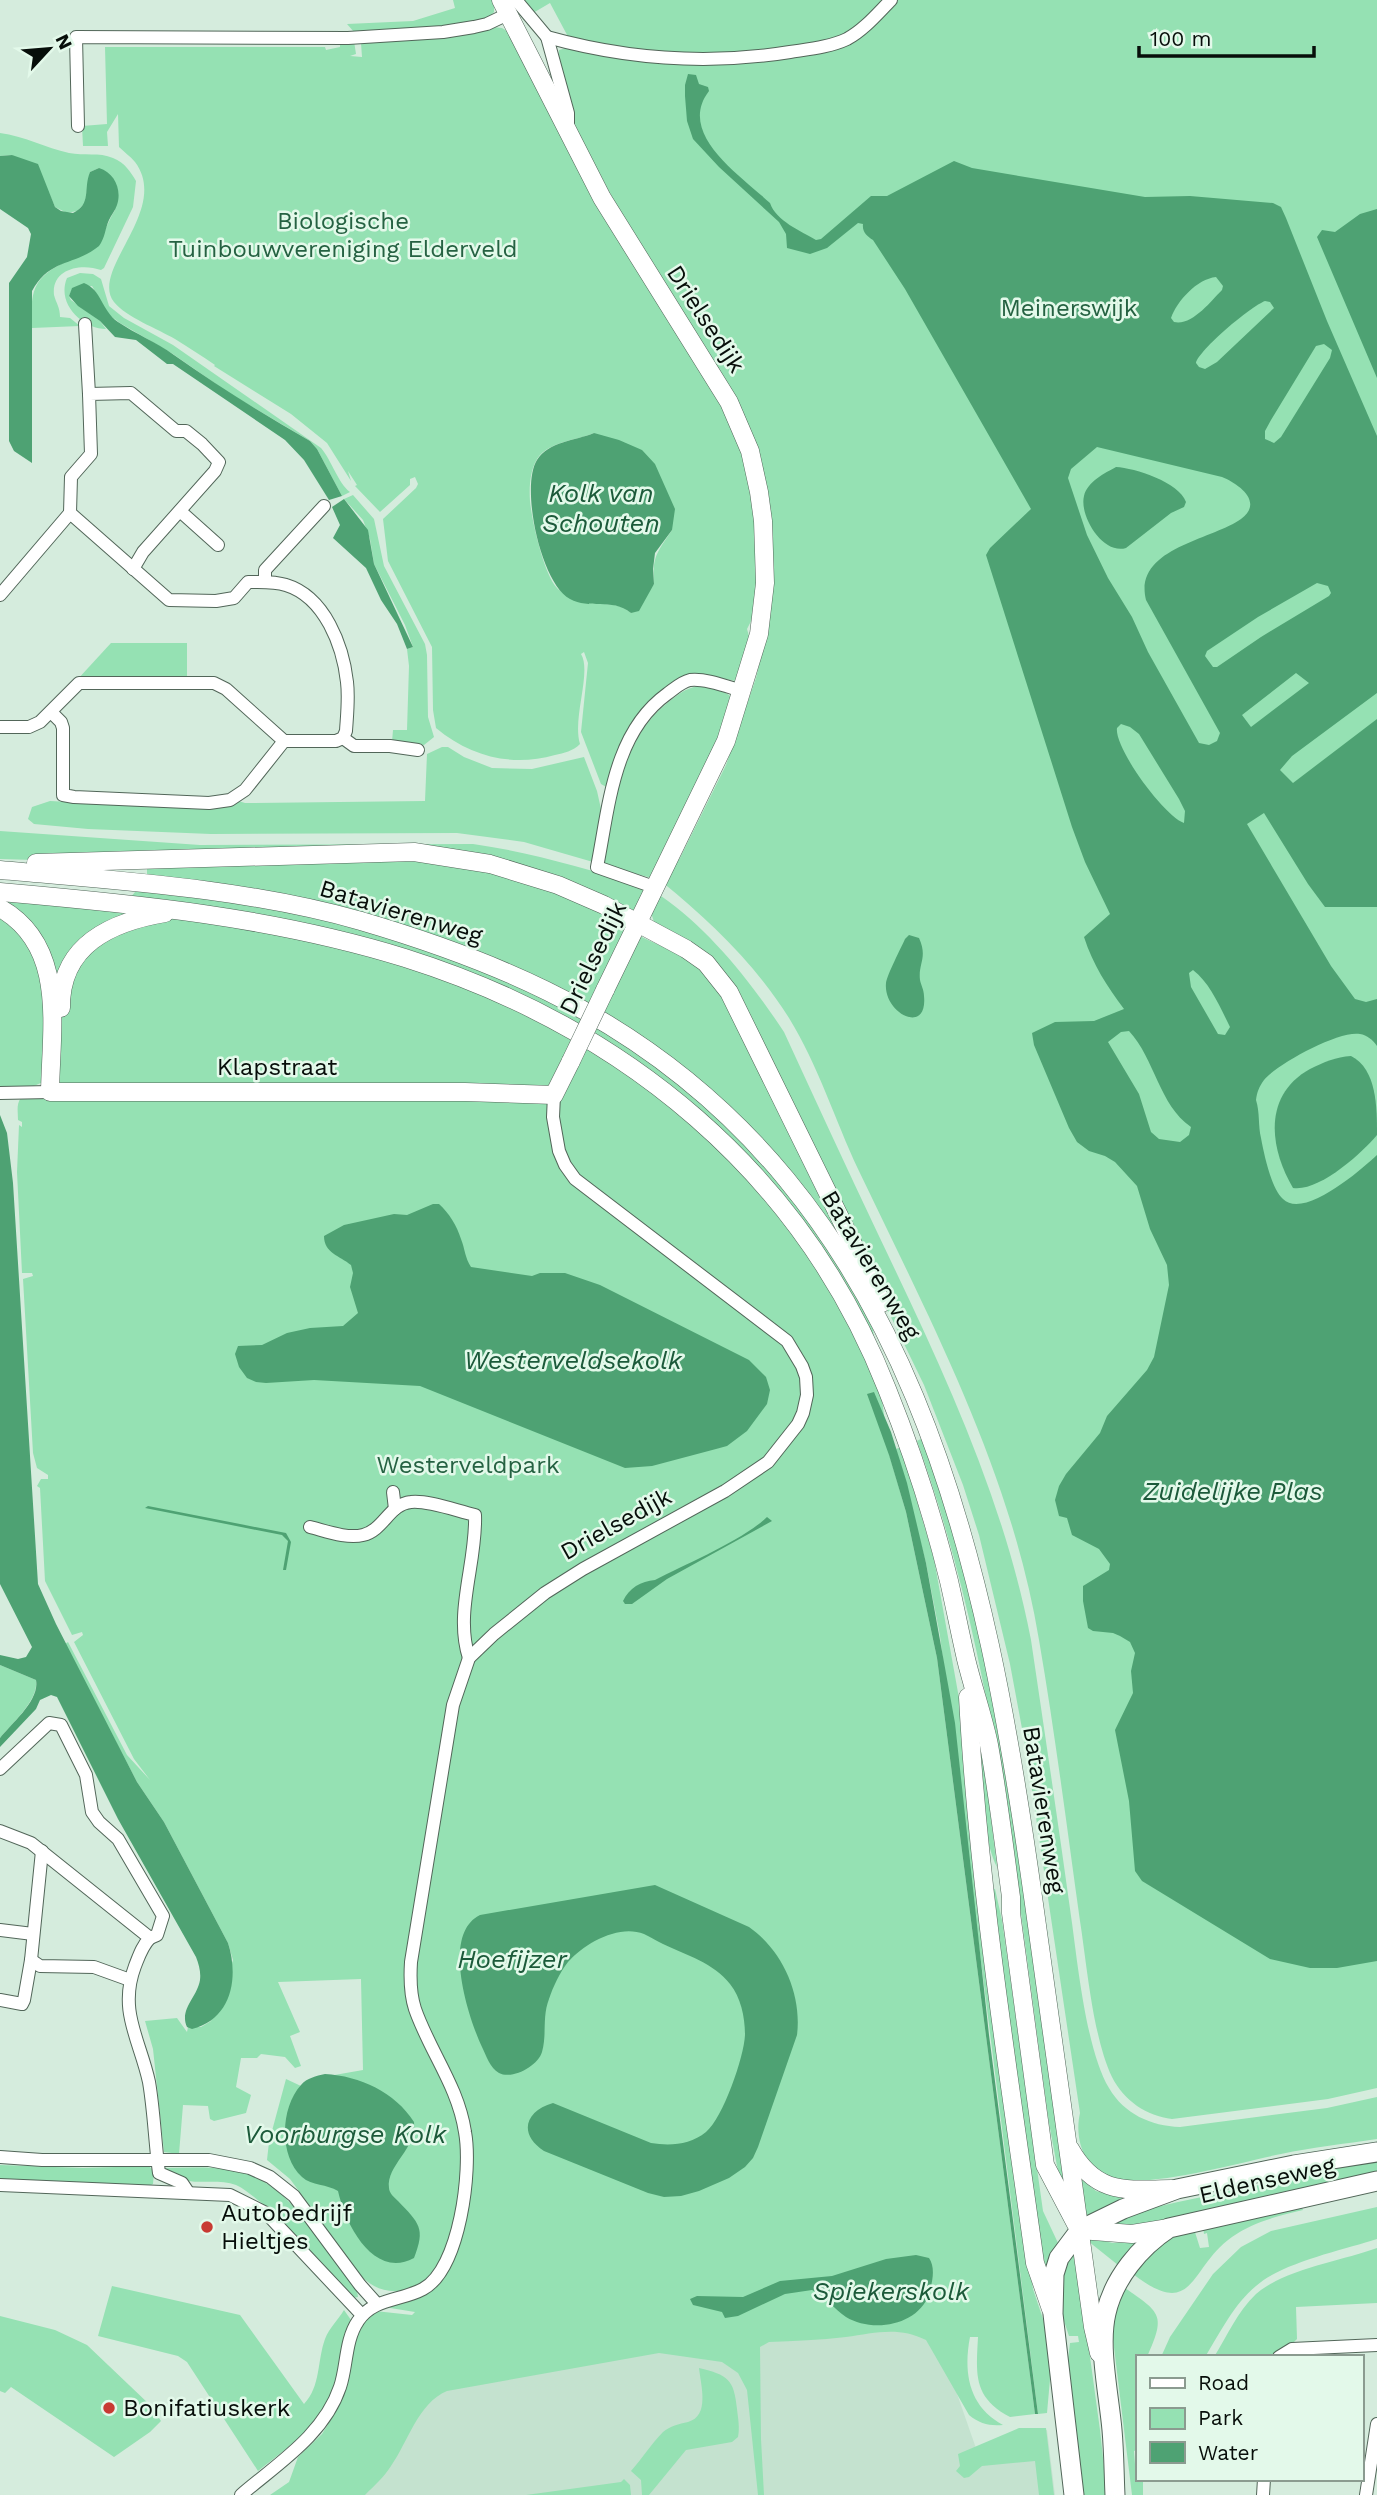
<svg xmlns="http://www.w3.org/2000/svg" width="1377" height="2495" font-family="'Work Sans',sans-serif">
  <rect width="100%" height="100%" fill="#d5ecdd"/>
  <!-- built -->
  <path fill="#c4e2cf" d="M932,2322L978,2454L1047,2430L1055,2495H325L414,2353Z"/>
  <!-- green -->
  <g fill="#95e1b3" fill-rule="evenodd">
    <path d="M453,0H494V12C481,32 381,30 354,32L347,24L413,21L455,8Z"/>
    <path d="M523,0H1377V2088L1328,2099L1172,2119C1147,2116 1124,2101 1112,2077C1093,2037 1087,1966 1080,1921C1067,1828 1055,1733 1039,1640C1011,1471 931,1322 858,1169C835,1120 818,1065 789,1018C756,965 710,921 662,882L680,858L726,765L756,678L768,627L765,484L577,131L557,64L559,50L573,46L550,3L533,13Z"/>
    <path d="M493,27L502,28L510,33L721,395L743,446L761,561L754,615L747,629L751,643L736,681L703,675L642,710L624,737L608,788L601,784L581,732L588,663L584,652L581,654C592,672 572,718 580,744C573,751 564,753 555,755C512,767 471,757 436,728L433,710L432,647L388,561L383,519L416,488L418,484L415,477L410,479V485L380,512L355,486L357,485L348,471L351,481L327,443L291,414L214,366L215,365C202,356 188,347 175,339C158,329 126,317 114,302C89,270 171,210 135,162C130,156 124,152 119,147L118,114L107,132L108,146H83L82,126L107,124L105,47H325L326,50L340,47V44L354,41L356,54L350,56L362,57L361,43ZM594,433L672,530C657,553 652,556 654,584L631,613C618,602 606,605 591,603C583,603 562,594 557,588C544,574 532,522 530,501C529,486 530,467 540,455C554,441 577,440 594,433Z"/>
    <path d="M0,133C24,136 46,148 69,153C84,156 99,152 113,158C125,163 130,171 136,181L133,207L104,268L101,270C82,263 51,268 54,295C56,303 60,307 60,317L70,318L80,326L32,328C30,290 33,276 70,260C76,257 85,256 90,251C104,240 106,224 115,210L99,168L90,172L85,203L77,211L67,213L55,207L49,193L12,155L0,156Z"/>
    <path d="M80,273L93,274L101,279L109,306L124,318L173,345L321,448C332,461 338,483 350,492L342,496L317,449L310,441L229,393L173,354L120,323L108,314L92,286L72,289L69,296L71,300L100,321L106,329C83,329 56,304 67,278Z"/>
    <path d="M353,495L374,519L384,566L425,644L427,655L428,717L434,737L424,745L396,744L392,742L393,730H407L409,666L407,649L413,647L405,625L374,564L370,539L363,520L344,499Z"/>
    <path d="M111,643H187V681L77,680Z"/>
    <path d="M699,686L721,690L732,697V712L652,878L606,866L603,858C616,805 621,740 666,704C677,695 685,688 699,686Z"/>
    <path d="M442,747H448L464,757L492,768L532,769L584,757L597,791L603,818L593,862L524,842L457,833L211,834L88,829L34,824L28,819L32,807L50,801L191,808L235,800L245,803L425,801L427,754Z"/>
    <path d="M0,831L200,845L473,844C530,852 584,868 639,885L645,891L637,909L629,912L479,858L69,861L0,859Z"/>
    <path d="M406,859L492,871L559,892L613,919L618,926L676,953L711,976L868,1291L889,1454L906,1512L937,1658L1035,2414L1010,2417C973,2397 976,2375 978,2337H970C963,2373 969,2407 1003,2425C989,2426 980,2424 969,2415L926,2340C899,2326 874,2333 846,2337C820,2340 794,2341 769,2342L760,2347L761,2439L764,2495H758L747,2390L738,2373L722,2362L659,2353L447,2391C418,2403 408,2442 391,2466C384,2477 374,2486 365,2495H270L289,2482L298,2457L322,2434L338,2408L344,2393L355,2343L361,2325L375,2311L412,2315L415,2312L384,2307L406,2299L399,2291C383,2292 373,2287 362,2277L290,2179L267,2160L269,2142L286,2079L301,2086L293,2098L285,2128L323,2077L363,2070L361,1979L278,1982L300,2032L290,2036L301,2066L295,2068L285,2057L261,2054L257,2058H241L236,2087L251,2095L246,2113L214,2121L210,2119L208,2106L183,2105L179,2154L164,2152L153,2049L145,2021L177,2018L187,2032L188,2027H201L211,2021L233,1960L228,1943L164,1822L137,1782L65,1644L68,1642L127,1755L150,1780L134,1759L74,1642L83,1635L82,1632L72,1635L45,1581L40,1488L37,1486L41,1479H48V1475L37,1468L33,1453L23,1279L33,1276L32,1273H22L17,1172L19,1125L22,1127V1122L18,1120C18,1112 16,1104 21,1098L31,1099L56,1086L55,992L0,900L119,912L147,877V865Z"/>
    <path d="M661,896C710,930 751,982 784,1032C815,1099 846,1167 878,1234C941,1366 1003,1495 1031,1640C1045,1734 1059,1829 1072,1923C1078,1967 1087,2052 1109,2088C1124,2114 1151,2126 1180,2127L1327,2108L1377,2097V2139C1345,2144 1313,2147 1281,2154C1241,2162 1148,2189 1112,2178C1084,2170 1074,2139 1080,2113L1026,1750L1010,1664L979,1535L963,1485L924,1385L728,981L655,926L651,912L655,899Z"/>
    <path d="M0,912L18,927L47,975L45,1081L34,1086L0,1087Z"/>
    <path d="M924,1437L961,1552L1004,1751L1068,2190L1064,2191L1057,2166L1049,2123C1017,1894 996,1659 917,1441Z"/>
    <path d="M901,1447L934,1559L964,1726L984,1944L1033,2289L1046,2328L1052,2357L1047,2413L1038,2414L940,1636L926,1563L896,1449Z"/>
    <path d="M0,1665L36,1680C39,1700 12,1723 0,1738Z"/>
    <path d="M978,1736L981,1738L997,1867C981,1836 981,1772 978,1736Z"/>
    <path d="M992,1888L995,1889L1002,1920L1043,2211L1058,2243L1046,2274L1026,2158Z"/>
    <path d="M1377,2160V2173L1175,2220L1126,2227L1109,2224L1139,2211L1178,2202Z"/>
    <path d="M0,2165L83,2168L149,2166L154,2172L153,2184L149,2186L0,2180Z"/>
    <path d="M163,2168C191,2168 221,2165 248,2174C295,2191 328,2252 357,2291L358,2297L353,2298L263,2204C255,2198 245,2189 236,2185C212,2176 180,2191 163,2168Z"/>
    <path d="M1081,2179L1096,2191L1122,2198L1123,2201L1090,2217L1083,2212Z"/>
    <path d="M1301,2206L1303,2210C1278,2216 1253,2222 1232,2237C1189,2267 1195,2322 1133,2274C1150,2247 1163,2238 1194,2229L1200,2248L1209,2247L1207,2233L1204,2234L1203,2227Z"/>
    <path d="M1377,2207V2239C1343,2250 1281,2263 1256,2286C1234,2304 1220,2333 1205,2357H1161L1170,2337L1213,2274L1241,2247L1271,2231Z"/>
    <path d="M1089,2238L1113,2243L1135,2242L1136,2244L1118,2265L1088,2241Z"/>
    <path d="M1377,2248V2303L1296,2307L1297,2339C1290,2347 1279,2347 1273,2357H1214C1227,2336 1238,2311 1256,2294C1285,2269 1341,2261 1377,2248Z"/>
    <path d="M1071,2253L1076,2254L1100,2430L1107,2495H1080L1067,2368L1070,2343L1079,2342L1078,2336H1069L1062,2315L1060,2282Z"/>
    <path d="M112,2286L240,2315L304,2404C321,2386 317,2361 325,2339C329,2328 338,2320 344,2310L351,2320C344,2336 344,2356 339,2373C325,2422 296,2441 258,2471L187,2362L178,2356L98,2336Z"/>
    <path d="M1125,2288C1161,2313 1166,2315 1147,2357H1137V2450L1134,2451L1135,2464H1137L1138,2482H1143V2495H1132L1112,2331L1115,2310Z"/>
    <path d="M0,2316L55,2330L87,2345L150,2405L161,2421L150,2432L114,2457L11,2387L5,2393L0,2391Z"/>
    <path d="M699,2368C728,2375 734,2379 737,2409C738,2418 740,2428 738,2437L732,2442L686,2450L649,2495H642L641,2480L631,2471C642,2459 651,2444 663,2432C670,2426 679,2424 688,2422C710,2416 701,2386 699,2368Z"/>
    <path d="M1019,2428H1046L1054,2495H1039L1035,2461L982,2466L969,2477L964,2478L956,2471L960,2466L958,2454Z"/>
    <path d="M624,2479L630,2485L631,2495H526L621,2482Z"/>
  </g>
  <!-- water -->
  <g fill="#4ea273" fill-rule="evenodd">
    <path d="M688,74L696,75L699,84L708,87L709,91C676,134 741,176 770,203C776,221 801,231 816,240L821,239L871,196H887L954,161L972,168L1145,197L1190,196L1273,203L1281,207L1286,218L1327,321L1377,436V693L1292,756L1280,770L1293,783L1377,719V907H1325L1308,884L1264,813L1247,824L1331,966L1355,999L1366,1002L1377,999V1046C1373,1040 1367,1035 1360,1034C1339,1030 1277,1064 1264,1080C1259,1087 1257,1092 1256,1100C1260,1113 1258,1125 1261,1138C1264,1154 1271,1188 1283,1199C1304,1220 1362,1169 1377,1155V1961L1337,1968H1310L1270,1959L1142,1881L1135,1871L1129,1801L1115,1730L1133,1693L1131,1671L1135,1653L1130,1642L1120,1636L1113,1633L1093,1631L1088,1628L1083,1601V1586L1109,1570L1110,1564L1099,1549L1072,1535L1067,1518L1059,1516L1055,1500L1059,1486L1066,1474L1100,1433L1107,1416L1147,1370L1154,1357L1169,1285L1167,1265L1150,1229L1137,1186L1115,1162L1105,1156L1089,1151L1077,1142L1069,1128L1034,1045L1032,1033L1055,1022L1094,1021L1124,1009C1107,986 1093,965 1084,937L1110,914L1085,862L1072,827L986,555L990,548L1031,509L905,289L873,240C867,236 862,232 863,224L858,223L827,248L810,254L787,248L786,234L779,222L719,167L693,139L687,121L685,96V85ZM1216,277L1223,286L1222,290C1210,302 1192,326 1174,322L1171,318C1177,301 1197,279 1216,277ZM1265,301L1270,302L1274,308L1217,362L1205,369L1199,367L1196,363C1199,350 1251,306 1265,301ZM1324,344L1332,350L1330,358L1281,437L1274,443L1265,439V431L1271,420L1316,346ZM1097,447L1222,477C1239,484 1264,502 1241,519C1212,540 1133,548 1146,600L1220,733L1217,741L1209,745L1199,743L1148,652L1132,617L1108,578L1087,535L1068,478L1071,469ZM1317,583L1328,586L1331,593L1329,596L1261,637L1217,667H1213L1205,656L1207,651L1258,617ZM1296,673L1309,683L1251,727L1242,715ZM1121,724L1130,727L1139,734L1179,799L1185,811L1184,823C1164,816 1114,748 1117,728ZM1193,970C1210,983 1220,1007 1230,1027L1225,1035L1218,1034L1191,987L1189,973ZM1129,1031C1155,1059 1159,1105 1191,1127L1189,1135L1180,1142L1159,1139L1151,1132L1139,1094L1108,1042L1121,1032Z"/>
    <path d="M12,155L38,164L55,207L61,211L73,213C92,204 83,189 90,172L99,168C115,173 122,190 117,205C115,211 111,215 109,220C105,229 105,238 99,246C75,266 50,258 32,291V463L14,451L9,441V283L27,257L31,234L28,228L0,209V156Z"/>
    <path d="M1377,209V378L1317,237L1322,230L1335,232L1360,214Z"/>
    <path d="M84,283C102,290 101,310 118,322C136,334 156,342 174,355C218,386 263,414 310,441L317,449L342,496L329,500L304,460L285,440L173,364H167L136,340L115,337L100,321L78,306L69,296L72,288Z"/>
    <path d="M594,433L619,440L642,450L655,464L675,509L672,530L655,553L653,569L654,584L639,611L631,613C611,597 589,610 570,599C541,584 520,487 537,460C549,441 575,441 594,433Z"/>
    <path d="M1116,467C1135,468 1179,482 1186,502L1184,507L1171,513L1126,548C1103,555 1079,516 1084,496C1087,482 1105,473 1116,467Z"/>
    <path d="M344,499L368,530L374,564L413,647L407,649L397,624L381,600L366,568L333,538L340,525L332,507Z"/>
    <path d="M909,935L919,938C928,958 918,963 920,980C921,985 924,990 924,996C928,1036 883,1013 886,983C887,975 901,948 905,939Z"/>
    <path d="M1351,1056C1377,1069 1377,1108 1377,1135C1362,1153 1319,1192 1293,1188C1269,1147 1263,1095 1310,1069C1324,1062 1336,1057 1351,1056Z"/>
    <path d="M0,1115L7,1133L13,1183L38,1584L56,1624L137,1782L164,1822L228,1943C239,1977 232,2019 192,2029L187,2027C179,2009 197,1998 200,1980C201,1972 199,1965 196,1957L118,1819L57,1697L51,1695L40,1700L36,1709L0,1747V1738C12,1723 40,1700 36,1680L0,1665V1655L18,1659L26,1657L32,1647L0,1584Z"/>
    <path d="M433,1204H439C449,1213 457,1226 461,1239C465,1249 465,1258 471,1267L532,1276L540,1273H565L600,1285L749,1360L766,1377L770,1390L767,1404L747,1431L727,1446L716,1449L652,1466L625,1468L420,1386L314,1380L266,1383L256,1382L247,1378L239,1367L235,1354L238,1346L262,1345L287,1333L310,1328L343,1326L358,1313L350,1287L353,1273L351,1265C340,1256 324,1253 324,1236L344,1225L394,1214L407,1215Z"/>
    <path d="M874,1392L891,1432L907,1483L926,1563L955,1723L989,2035L1038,2414H1035L937,1658L906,1512L889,1455L867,1394Z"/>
    <path d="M148,1506L286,1533L291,1542L286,1570H283L288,1541L282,1535L145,1508Z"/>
    <path d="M767,1517L772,1521L667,1579L632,1604H625L623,1601C629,1588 641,1581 655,1580C686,1564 743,1540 767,1517Z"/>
    <path d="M655,1885L749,1927C783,1951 802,1995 797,2035L758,2147L753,2158L745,2167L729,2178L699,2191L681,2196L664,2197L648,2193L544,2151C518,2134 525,2111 553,2103L651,2143C670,2146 690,2145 706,2132C723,2118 744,2057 745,2035C745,2017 741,1998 730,1984C714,1963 686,1955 663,1944C656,1941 651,1937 644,1934C619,1924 585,1943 568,1962C560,1972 553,1987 549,1999C542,2017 547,2035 542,2052C538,2066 512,2080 499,2073C490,2068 486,2055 482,2047C468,2017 441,1934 480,1915Z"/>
    <path d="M325,2074C360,2076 395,2092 414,2122C417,2149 386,2165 389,2188C389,2193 394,2197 398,2201C419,2223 426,2228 414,2258C373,2280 345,2223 338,2191C327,2184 312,2186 302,2177C279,2156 280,2108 301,2085C307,2078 316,2076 325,2074Z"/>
    <path d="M916,2255L929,2258C936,2268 932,2283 929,2294C918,2326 872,2333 846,2317C834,2309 825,2296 812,2290L785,2294L738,2316L725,2318L722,2312L693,2305L690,2299L697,2296L743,2297L780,2281L832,2276L886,2259Z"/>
  </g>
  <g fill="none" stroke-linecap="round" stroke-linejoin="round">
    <!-- street casing -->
    <g stroke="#526659" stroke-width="14">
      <g id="street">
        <path d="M516,0L547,37L568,113V125"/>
        <path d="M547,37C626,59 709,65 790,52C809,49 830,47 847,39C864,30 878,13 891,0"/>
        <path d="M78,126L76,37L348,38L443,32L474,27L487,24L508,14"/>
        <path d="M85,324L89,394"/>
        <path d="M180,511L218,545"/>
        <path d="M70,513L71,477L91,454L89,394L131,393L176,431H186L202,444L219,462L215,471L143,552L133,569"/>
        <path d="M265,581V570L324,506"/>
        <path d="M0,595L70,513L169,600L216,601L234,598L248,582C260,582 274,581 286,585C325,597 343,646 347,682C349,698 347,715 346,731L343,738L336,741H284L226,689L214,683H79L40,722L29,727H0"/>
        <path d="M51,712L61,722L63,728V795L74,797L209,803L230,800L245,790L284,741"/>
        <path d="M343,738L354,746H390L418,750"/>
        <path d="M654,887L597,867C609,807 613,733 667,694C674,689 681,682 690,680C706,678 728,687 742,691"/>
        <path d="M0,1093L50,1092"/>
        <path d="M393,1492L395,1509"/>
        <path d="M310,1527C326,1531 347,1539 363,1535C384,1530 389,1504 411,1502C428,1500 457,1511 475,1515C477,1562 454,1612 469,1658"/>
        <path d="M0,1769L49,1723L61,1725L86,1775L92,1812L99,1822L118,1839L163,1916L157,1935L150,1938"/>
        <path d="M0,1831L31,1843L150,1938C142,1946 139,1956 135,1966C118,2011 140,2040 149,2082C154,2111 155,2143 159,2173L182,2183L188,2192"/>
        <path d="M0,1930L33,1934"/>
        <path d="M31,1960L40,1966L94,1967L130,1980"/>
        <path d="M0,2000L22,2004L24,2000L31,1960L42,1851"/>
        <path d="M0,2157L42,2160H209L250,2168L270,2177L294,2196L360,2285L377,2304"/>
        <path d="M0,2185L230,2195L266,2213L362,2315"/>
        <path d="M1279,2357L1292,2349L1377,2345"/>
        <path d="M241,2495C277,2464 324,2435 340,2387C347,2367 345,2340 358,2321C373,2298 401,2301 423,2289C460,2269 472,2170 465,2132C458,2086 430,2052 415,2009C410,1994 410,1978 411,1962L453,1705L469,1658L494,1634L545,1593L583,1569L725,1491L768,1462L798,1424L803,1413L807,1395L806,1377L802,1366L787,1341L575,1179L565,1165L559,1151L553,1117L554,1095"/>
        <path d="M1263,2495L1264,2479"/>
        <path d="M1366,2495L1377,2424"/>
      </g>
    </g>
    <!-- secondary casing -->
    <g stroke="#526659" stroke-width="19">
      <g id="secondary">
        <path d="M501,0L602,198L729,402L750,451L759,492L763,521L765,583L759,634L726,741L605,990"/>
        <path d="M36,863L414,852L490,864L558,885L604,905L686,949L706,963L729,992L882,1303"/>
        <path d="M0,870C121,881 244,888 361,921C436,943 514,971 583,1010C914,1195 986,1559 1034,1904C1053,2045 1073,2186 1093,2327L1099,2353"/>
        <path d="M0,892C137,904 273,917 405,958C624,1027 802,1172 887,1389C912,1451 933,1516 949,1581C955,1607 960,1633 966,1659C973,1688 983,1716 989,1745C998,1795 1004,1846 1011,1897V1913L1045,2165L1076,2224"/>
        <path d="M0,908C67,946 51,1027 50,1092H465L554,1095L571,1061"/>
        <path d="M61,1008C60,945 111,922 165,913"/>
        <path d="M968,1697C978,1886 1009,2075 1035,2263L1051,2309"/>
        <path d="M1070,2149C1096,2195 1125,2190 1172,2189"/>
        <path d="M1080,2230L1132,2234L1169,2228"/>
      </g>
    </g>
    <!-- primary casing -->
    <g stroke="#526659" stroke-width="21">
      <g id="primary">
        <path d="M1074,2495L1053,2314L1054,2274L1059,2258L1080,2230L1123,2209L1177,2189L1294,2165L1377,2152"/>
        <path d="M1115,2495C1114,2474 1114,2452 1112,2430C1109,2395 1098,2347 1106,2313C1114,2278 1140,2247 1169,2228L1377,2181"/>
      </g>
    </g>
    <!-- street -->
    <use href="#street" stroke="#fff" stroke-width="12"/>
    <!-- secondary -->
    <use href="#secondary" stroke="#fff" stroke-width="18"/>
    <!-- primary -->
    <use href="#primary" stroke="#fff" stroke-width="19"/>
    <!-- secondary-bridge casing -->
    <g stroke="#526659" stroke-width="19" stroke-linecap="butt">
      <path id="secondary-bridge" d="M571,1061L605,990"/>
    </g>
    <!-- secondary-bridge -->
    <use href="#secondary-bridge" stroke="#fff" stroke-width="18"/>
  </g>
  <!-- markers -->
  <g fill="#c83a33" stroke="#e3f9ea" stroke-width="2.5">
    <circle cx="207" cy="2227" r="7"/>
    <circle cx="109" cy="2408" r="7"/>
  </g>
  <g text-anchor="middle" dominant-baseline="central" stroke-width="5" stroke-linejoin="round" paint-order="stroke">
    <!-- park labels -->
    <g font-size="24" fill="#256242" stroke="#e3f9ea">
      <text x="343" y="221">Biologische<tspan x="343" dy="28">Tuinbouwvereniging Elderveld</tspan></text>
      <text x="1069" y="308">Meinerswijk</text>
      <text x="468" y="1465">Westerveldpark</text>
    </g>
    <!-- street labels -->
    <g font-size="24" fill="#070e0a" stroke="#e3f9ea">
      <text transform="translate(706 319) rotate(57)">Drielsedijk</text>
      <text transform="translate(401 912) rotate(17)">Batavierenweg</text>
      <text transform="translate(593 958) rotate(-64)">Drielsedijk</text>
      <text x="277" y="1067">Klapstraat</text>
      <text transform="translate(871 1265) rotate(59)">Batavierenweg</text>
      <text transform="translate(616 1524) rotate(-29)">Drielsedijk</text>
      <text transform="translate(1044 1810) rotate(81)">Batavierenweg</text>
      <text transform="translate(1267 2180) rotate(-13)">Eldenseweg</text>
    </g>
    <!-- poi labels -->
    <g font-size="24" fill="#070e0a" stroke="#e3f9ea" text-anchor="start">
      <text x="221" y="2213">Autobedrijf<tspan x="221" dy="28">Hieltjes</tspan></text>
      <text x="123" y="2408">Bonifatiuskerk</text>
    </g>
    <!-- water labels -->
    <g font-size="26" font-style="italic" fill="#1c5a3a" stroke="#e3f9ea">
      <text x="601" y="493">Kolk van<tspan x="601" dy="30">Schouten</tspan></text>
      <text x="573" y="1360">Westerveldsekolk</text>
      <text x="1233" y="1491">Zuidelijke Plas</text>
      <text x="512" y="1959">Hoefijzer</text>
      <text x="345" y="2134">Voorburgse Kolk</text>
      <text x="891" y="2291">Spiekerskolk</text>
    </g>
  </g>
  <!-- legend -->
  <rect x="1136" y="2355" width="228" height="126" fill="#e3f9ea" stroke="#8b9b90" stroke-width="2"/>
  <rect x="1150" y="2378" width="35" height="10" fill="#ffffff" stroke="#8b9b90" stroke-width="2"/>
  <text x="1198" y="2390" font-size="21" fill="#070e0a">Road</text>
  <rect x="1150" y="2408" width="35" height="21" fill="#95e1b3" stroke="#8b9b90" stroke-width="2"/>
  <text x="1198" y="2425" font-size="21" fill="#070e0a">Park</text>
  <rect x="1150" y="2442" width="35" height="21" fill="#4ea273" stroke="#8b9b90" stroke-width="2"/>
  <text x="1198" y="2460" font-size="21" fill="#070e0a">Water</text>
  <!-- north arrow -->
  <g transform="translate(49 49) rotate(64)" stroke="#e3f9ea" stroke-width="5" paint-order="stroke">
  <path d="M0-5L12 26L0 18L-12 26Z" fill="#070e0a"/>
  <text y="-10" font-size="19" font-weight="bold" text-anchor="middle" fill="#070e0a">N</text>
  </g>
  <!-- scale -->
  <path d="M1139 46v10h175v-10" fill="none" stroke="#070e0a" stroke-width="3.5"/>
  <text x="1150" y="46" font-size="21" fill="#070e0a" stroke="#e3f9ea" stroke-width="5" paint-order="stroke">100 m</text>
</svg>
